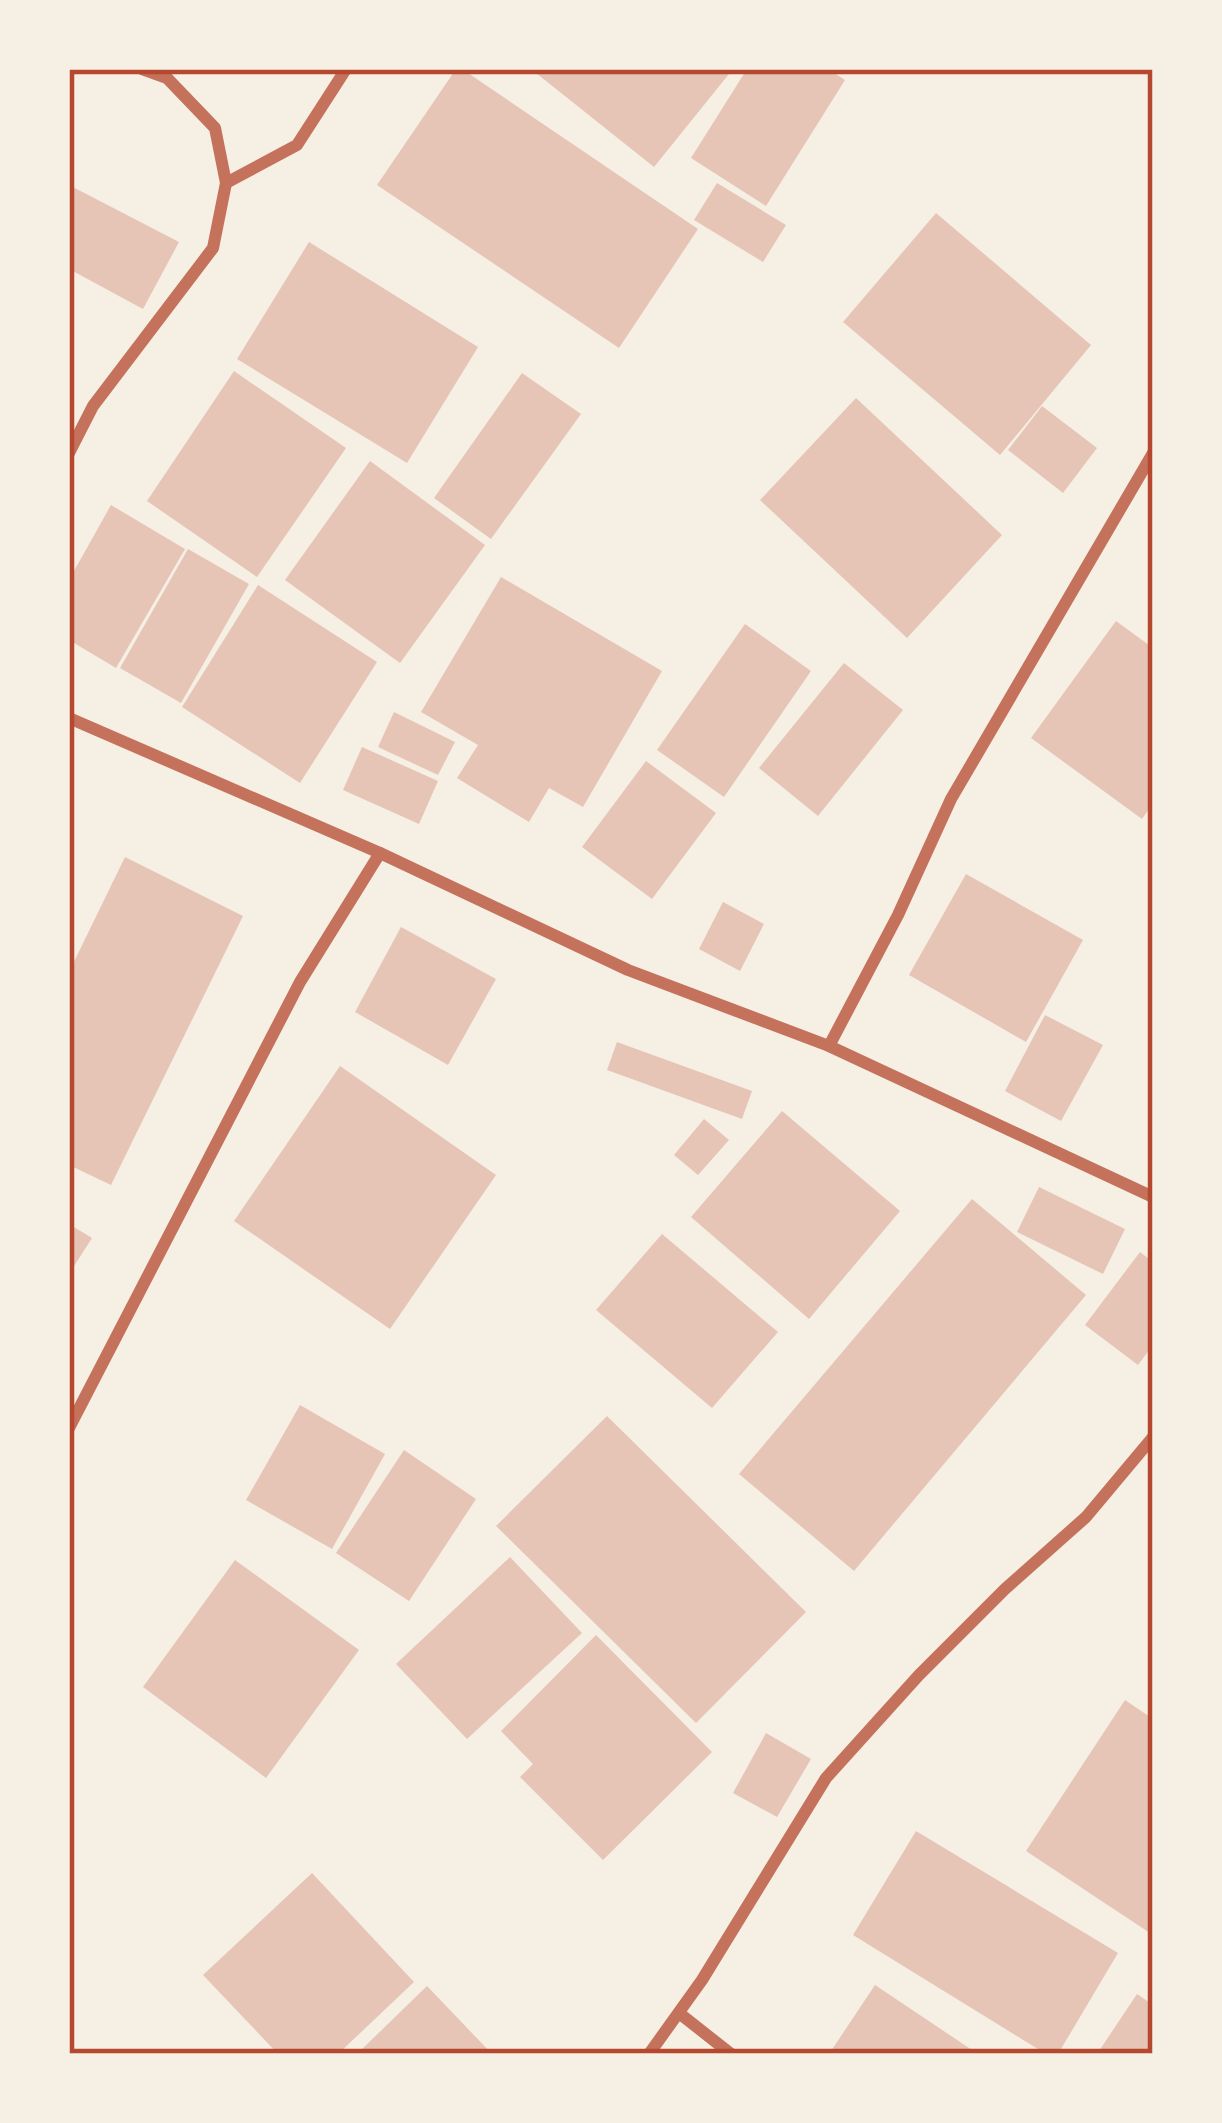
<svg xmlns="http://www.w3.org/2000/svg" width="1222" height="2123" font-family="'Noto Sans',sans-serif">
  <rect width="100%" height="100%" fill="#f6efe4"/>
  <!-- building -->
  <g fill="#e6c5b7">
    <path d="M456,69H462L698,229L619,348L377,185Z"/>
    <path d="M531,69H733L654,167Z"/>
    <path d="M747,69H828L845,80L766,206L691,158Z"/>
    <path d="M717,183L786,225L763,262L694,220Z"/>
    <path d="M69,185L179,242L143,309L69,269Z"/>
    <path d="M936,213L1091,345L1000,455L843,322Z"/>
    <path d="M309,242L478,347L407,463L237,359Z"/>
    <path d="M234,371L346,448L257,577L147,501Z"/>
    <path d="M522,373L581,414L491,539L434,498Z"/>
    <path d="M856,398L1002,535L907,638L760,500Z"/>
    <path d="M1042,406L1097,448L1063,493L1008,450Z"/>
    <path d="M370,461L485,545L400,663L285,580Z"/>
    <path d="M111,505L185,549L116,668L69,640V580Z"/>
    <path d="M188,549L249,584L181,703L120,668Z"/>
    <path d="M501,577L662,671L583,807L549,788L529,822L457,778L478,745L421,712Z"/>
    <path d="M258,585L377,662L300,783L182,707Z"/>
    <path d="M1116,621L1153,648V803L1142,819L1031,738Z"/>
    <path d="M745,624L811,671L724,797L657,750Z"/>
    <path d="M844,663L903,710L818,816L759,768Z"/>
    <path d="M394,712L455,742L438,775L378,747Z"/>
    <path d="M362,747L438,781L419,824L343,790Z"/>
    <path d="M646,761L716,813L652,899L582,847Z"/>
    <path d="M125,857L243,916L111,1185L69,1165V972Z"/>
    <path d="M966,874L1083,940L1026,1042L909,975Z"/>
    <path d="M723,902L764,924L740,971L699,949Z"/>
    <path d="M401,927L496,979L448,1065L355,1012Z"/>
    <path d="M1045,1015L1103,1045L1061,1121L1005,1091Z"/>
    <path d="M617,1042L752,1091L742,1119L607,1070Z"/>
    <path d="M340,1066L496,1175L390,1329L234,1221Z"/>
    <path d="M782,1111L900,1211L809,1319L691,1217Z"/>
    <path d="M704,1119L729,1140L698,1175L674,1155Z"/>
    <path d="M1039,1187L1125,1229L1103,1274L1017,1232Z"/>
    <path d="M972,1199L1086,1295L854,1571L739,1474Z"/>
    <path d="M69,1224L92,1238L69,1274Z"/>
    <path d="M662,1234L778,1332L712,1408L596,1310Z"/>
    <path d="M1140,1252L1153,1262V1345L1138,1365L1085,1325Z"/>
    <path d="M300,1405L385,1454L332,1549L246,1500Z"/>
    <path d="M607,1416L806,1612L696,1723L496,1526Z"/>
    <path d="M404,1450L476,1499L409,1601L336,1553Z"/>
    <path d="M510,1557L582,1633L467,1739L396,1664Z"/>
    <path d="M235,1560L359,1650L266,1778L143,1687Z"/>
    <path d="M596,1635L712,1752L603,1860L520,1777L533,1764L501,1731Z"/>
    <path d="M1125,1700L1153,1719V1935L1026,1851Z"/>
    <path d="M766,1733L811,1759L777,1817L733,1793Z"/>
    <path d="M916,1831L1118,1953L1058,2054H1046L853,1935Z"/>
    <path d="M312,1873L414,1982L338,2054H278L203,1975Z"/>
    <path d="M875,1985L978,2054H829Z"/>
    <path d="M427,1986L492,2054H357Z"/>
    <path d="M1137,1994L1153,2005V2054H1097Z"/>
  </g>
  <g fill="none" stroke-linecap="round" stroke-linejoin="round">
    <!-- minor -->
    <g stroke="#c5725c" stroke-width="12">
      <path d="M226,183L297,145L346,69"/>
      <path d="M69,453L93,406L213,248L226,183L215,128L167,78L142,69"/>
      <path d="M69,718L380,853L628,970L829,1046L1153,1197"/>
      <path d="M829,1046L898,915L951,799L1153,453"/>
      <path d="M69,1428L300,982L380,853"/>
      <path d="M679,2013L731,2054"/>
      <path d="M649,2054L702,1980L826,1778L919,1675L1005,1589L1086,1517L1153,1437"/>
    </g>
  </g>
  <!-- border -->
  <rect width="1222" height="2123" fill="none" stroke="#f6efe4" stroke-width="144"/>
  <rect x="72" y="72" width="1078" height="1979" fill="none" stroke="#b5482f" stroke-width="4.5"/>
</svg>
